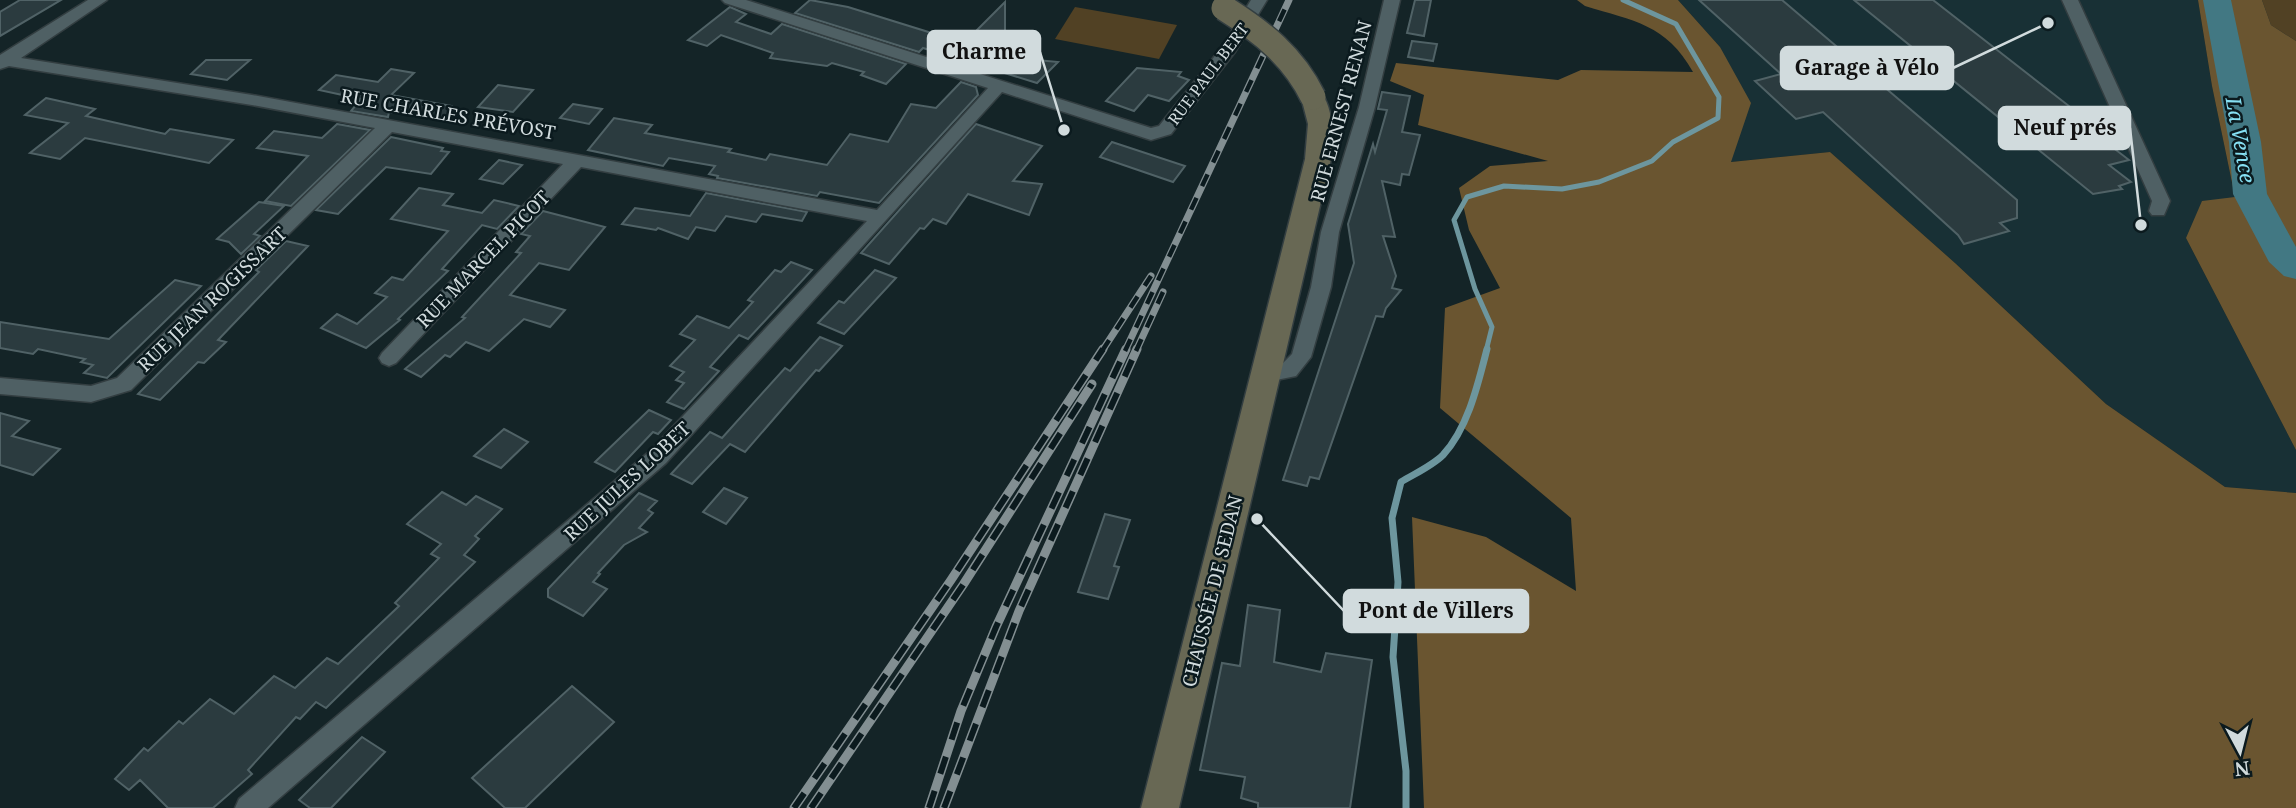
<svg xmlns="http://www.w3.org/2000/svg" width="2296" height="808" font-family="'Noto Serif',serif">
  <rect width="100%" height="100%" fill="#142427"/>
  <!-- built -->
  <path fill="#183035" d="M1678,0H2198L2212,86L2235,197L2186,238L2296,450V493L2225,487L2106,404L1955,263L1830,152L1730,162L1720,47Z"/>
  <!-- green -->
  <g fill="#514124">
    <path d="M2262,0H2296V41L2271,25Z"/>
    <path d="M1075,7L1177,25L1159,59L1055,39Z"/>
  </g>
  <!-- forest -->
  <g fill="#6a5530">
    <path d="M1577,0H1678L1720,47L1751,103L1731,162L1830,152L1955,263L2106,404L2225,487L2296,493V808H1424L1412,517L1486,537L1576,591L1571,518L1440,408L1445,308L1500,288L1469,230L1459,188L1490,166L1548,161L1418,125L1424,95L1390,81L1396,63L1558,80L1581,70L1693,72C1666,24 1634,21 1585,6Z"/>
    <path d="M2198,0H2262L2271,25L2296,41V450L2186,238L2202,201L2235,197L2212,86Z"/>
  </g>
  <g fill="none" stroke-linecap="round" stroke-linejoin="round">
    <!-- stream-far1 -->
    <path stroke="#6d969e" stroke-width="5" d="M1486,351L1492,327L1475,289L1454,220L1467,197L1504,186L1562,189L1599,182L1652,161L1673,142L1718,118L1719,97L1676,24L1623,0"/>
    <!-- stream -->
    <path stroke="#6d969e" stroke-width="7" d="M1406,808V771L1393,657L1398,582L1392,518L1401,482C1414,474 1432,466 1443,455C1468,428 1478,384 1487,349"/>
    <!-- river -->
    <path fill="#427883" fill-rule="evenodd" d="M2203,0H2231L2261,142L2267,194L2296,247V279L2284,276L2269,262L2233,194L2229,142Z"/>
  </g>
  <!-- building -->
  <g fill="#2b3b3f" stroke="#506266" stroke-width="2">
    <path d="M20,0H61L0,36V12Z"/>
    <path d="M810,0L848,7L964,43L1005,2V57L1058,62L1037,83L923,48L919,52L795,13Z"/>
    <path d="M1415,0H1431L1424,36L1407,33Z"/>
    <path d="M1699,0H1782L2017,200V218L2000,223L2009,231L1964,244L1958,235L1823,112L1796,119L1755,81L1781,74Z"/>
    <path d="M1854,0H1933L2110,138L2103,140L2129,160L2109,165L2131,182L2119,186L2122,189L2093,194Z"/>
    <path d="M730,7L746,14L736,22L771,34L782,24L906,64L886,84L861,75L864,72L832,63L827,66L770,58L773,53L721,35L707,46L688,40Z"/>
    <path d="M1412,41L1437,44L1433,61L1408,57Z"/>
    <path d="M206,60H250L227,80L191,74Z"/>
    <path d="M1137,68L1181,72L1178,76L1189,80L1169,101L1148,95L1134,111L1106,101Z"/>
    <path d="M391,69L414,73L391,95L452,106L450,120L389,112L388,117L351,111L361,99L319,90L336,75L378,82Z"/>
    <path d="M961,82L976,87L978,95L879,203L820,192L817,196L717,178L718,176L709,174L715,166L669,158L663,166L588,150L614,118L652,125L645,133L731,149L728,152L766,160L770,154L827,165L850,134L888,142L911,104L936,108Z"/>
    <path d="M498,85L533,90L513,112L478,107Z"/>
    <path d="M1382,92L1410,96L1402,132L1420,135L1409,175L1402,174L1400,185L1382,181L1395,237L1383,236L1396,276L1392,288L1401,290L1386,308L1383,317L1376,316L1319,479L1310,477L1307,486L1283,480L1354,263L1348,224L1373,144L1375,152L1387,110L1378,109Z"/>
    <path d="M46,98L95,109L86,116L165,134L170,129L233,140L209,163L85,138L60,159L30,153L68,123L25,115Z"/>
    <path d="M573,104L602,109L589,124L560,118Z"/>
    <path d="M337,124L370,130L291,206L265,201L308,156L257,148L274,131L322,138Z"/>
    <path d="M976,124L1042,146L1013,181L1042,184L1029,215L968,194L946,224L933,219L924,229L920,228L889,264L861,253Z"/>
    <path d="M391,137L443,148L441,151L449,152L431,174L386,167L338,214L316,210Z"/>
    <path d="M1112,142L1185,166L1173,182L1100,157Z"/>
    <path d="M499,160L522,165L503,184L480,179Z"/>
    <path d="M419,188L453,194L443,205L482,213L494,200L519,206L497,229L482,225L442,269L448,271L398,319L400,320L366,348L321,328L337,314L357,324L387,297L375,293L392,277L403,280L448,231L391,219Z"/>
    <path d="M706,193L807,212L802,221L762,214L756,222L726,216L715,231L696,227L688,239L658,228L656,230L622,224L635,208L690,216Z"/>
    <path d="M259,202L284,206L254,234L260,236L241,254L229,242L217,239Z"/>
    <path d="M543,211L605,227L569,270L539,263L510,295L565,310L550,327L524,319L489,351L466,342L450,357L445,355L421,377L405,369L465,318L462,317L521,253L516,252L530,236L521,234Z"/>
    <path d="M286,241L308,246L218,340L226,342L204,363L198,362L160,400L138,394L259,272L256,270Z"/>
    <path d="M791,262L812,270L748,339L739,335L710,367L719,371L684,409L667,402L684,383L676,380L684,372L670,366L695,340L680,334L697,316L729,328L753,302L748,300L775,270L781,272Z"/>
    <path d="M875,270L896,278L844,334L818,323L839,301L844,303Z"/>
    <path d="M175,280L201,286L107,378L84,373L93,365L81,362L85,359L38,349L33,354L0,348V322L109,339Z"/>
    <path d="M820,337L842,346L819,371L816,370L745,452L730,444L692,484L671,474L710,432L722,438L785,368L790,371Z"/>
    <path d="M649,410L671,420L658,434L653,432L615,472L595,462Z"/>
    <path d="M0,413L29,421L12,436L60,449L33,475L0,465Z"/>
    <path d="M504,429L528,442L501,468L474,456Z"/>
    <path d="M724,488L747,498L726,524L703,512Z"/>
    <path d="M442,492L466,505L476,496L502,509L475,536L479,539L464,555L475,562L326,708L316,702L300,719L296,717L248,770L252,774L228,795L213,808H168L140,780L129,790L115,779L144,748L148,751L179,721L183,724L210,699L234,714L274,676L295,688L327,658L338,664L399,606L395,603L439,558L431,554L441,544L407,524Z"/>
    <path d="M639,493L657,501L648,510L653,513L639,528L647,532L624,545L598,573L600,574L593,582L607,589L583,616L548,597V589Z"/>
    <path d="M1105,514L1130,520L1114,566L1119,567L1108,599L1078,592Z"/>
    <path d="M1248,605L1280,610L1274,662L1321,672L1326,653L1372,660L1350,808H1258V803L1241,798L1245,777L1200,770L1222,663L1240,666Z"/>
    <path d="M572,686L614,722L525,808H505L472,778Z"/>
    <path d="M362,737L385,752L331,808H310L299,800Z"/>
  </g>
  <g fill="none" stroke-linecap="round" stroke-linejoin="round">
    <!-- street casing -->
    <g stroke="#333e41" stroke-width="3">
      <g id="street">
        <path d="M88,0H107L21,58L252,95L877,210L988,88L725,3L722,0H746L1151,128L1159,126L1222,47L1251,0H1267L1235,52L1171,134L1151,140L1002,92L666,463L268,808H235L239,799L650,451L867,221L581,167L396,363L389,366L382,363L379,358L382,353L563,164L392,132L131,390L91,402L0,394V378L91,386L117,378L375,128L252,105L9,66L0,69V55Z"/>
        <path d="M1384,0H1400L1375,107L1339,232L1331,287L1311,357L1296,376L1266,382L1259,380L1256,374L1259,368L1283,363L1292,354L1311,287L1321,232L1359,107Z"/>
        <path d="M2062,0H2078L2170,201L2164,215H2152L2149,211L2152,201Z"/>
      </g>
    </g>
    <!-- secondary casing -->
    <g stroke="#333e41" stroke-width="3">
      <path id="secondary" d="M1313,90L1321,92C1335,112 1332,137 1331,159L1179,808H1141L1305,159L1308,124L1301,97L1305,92Z"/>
    </g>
    <!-- street -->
    <use href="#street" fill="#4f6064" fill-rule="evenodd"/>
    <!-- secondary -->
    <use href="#secondary" fill="#686854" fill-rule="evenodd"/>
    <!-- rail-far1 casing -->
    <g stroke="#838f92" stroke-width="7">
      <g id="rail-far1">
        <path d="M1102,351L1151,276"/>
        <path d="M1125,351L1289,0"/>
        <path d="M1136,351L1163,292"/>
      </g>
    </g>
    <!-- rail casing -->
    <g stroke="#838f92" stroke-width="9">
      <g id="rail">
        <path d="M794,808L951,580L1103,349"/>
        <path d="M811,808L963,585L1092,384"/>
        <path d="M929,808L961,711L996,627L1126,349"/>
        <path d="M944,808L1019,611L1137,349"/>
      </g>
    </g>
    <!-- rail-far1 -->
    <use href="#rail-far1" stroke="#0b1a1e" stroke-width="4.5" stroke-dasharray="13" stroke-linecap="butt"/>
    <!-- rail -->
    <use href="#rail" stroke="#0b1a1e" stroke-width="6" stroke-dasharray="18" stroke-linecap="butt"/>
    <!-- secondary-bridge casing -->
    <g stroke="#333e41" stroke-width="28" stroke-linecap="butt">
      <path id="secondary-bridge" d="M1224,8C1262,32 1293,56 1313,97"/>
    </g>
    <!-- secondary-bridge -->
    <use href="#secondary-bridge" stroke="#686854" stroke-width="25"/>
  </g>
  <g text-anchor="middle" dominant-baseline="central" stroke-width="5" stroke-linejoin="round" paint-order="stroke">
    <!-- far-street labels -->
    <g font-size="16" fill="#d1dbdd" stroke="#0b1a1e">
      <text transform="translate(1208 74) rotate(-53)">RUE PAUL BERT</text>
    </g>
    <!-- street labels -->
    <g font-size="19" fill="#d1dbdd" stroke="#0b1a1e">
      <text transform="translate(1341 111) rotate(-75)">RUE ERNEST RENAN</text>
      <text transform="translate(448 114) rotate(10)">RUE CHARLES PRÉVOST</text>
      <text transform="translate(483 259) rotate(-46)">RUE MARCEL PICOT</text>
      <text transform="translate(212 299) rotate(-44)">RUE JEAN ROGISSART</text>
      <text transform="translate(627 481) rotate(-43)">RUE JULES LOBET</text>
      <text transform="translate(1212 591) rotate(-76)">CHAUSSÉE DE SEDAN</text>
    </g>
    <!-- water labels -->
    <g font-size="21" font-style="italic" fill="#86e0f3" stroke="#0b1a1e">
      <text transform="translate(2241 140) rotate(80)">La Vence</text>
    </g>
  </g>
  <!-- callouts -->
  <path fill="none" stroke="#d1dbdd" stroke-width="2.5" d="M1064 130L1040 52M2048 23L1953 68M2141 225L2130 128M1257 519L1344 611"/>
  <g fill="#d1dbdd" stroke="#0b1a1e" stroke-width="2.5">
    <circle cx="1064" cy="130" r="7"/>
    <circle cx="2048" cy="23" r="7"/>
    <circle cx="2141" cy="225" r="7"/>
    <circle cx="1257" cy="519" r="7"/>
  </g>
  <g fill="#d1dbdd" stroke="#d1dbdd" stroke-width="2.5">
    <rect x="928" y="31" width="112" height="42" rx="7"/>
    <rect x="1781" y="47" width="172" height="42" rx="7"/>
    <rect x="1999" y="107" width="131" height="42" rx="7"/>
    <rect x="1344" y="590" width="184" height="42" rx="7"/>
  </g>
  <g font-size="21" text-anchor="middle" font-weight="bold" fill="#111">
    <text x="984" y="59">Charme</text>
    <text x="1867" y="75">Garage à Vélo</text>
    <text x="2065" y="135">Neuf prés</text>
    <text x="1436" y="618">Pont de Villers</text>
  </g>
  <!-- north arrow -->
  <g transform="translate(2240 752) rotate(173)" stroke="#0b1a1e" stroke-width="5" paint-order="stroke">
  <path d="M0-5L12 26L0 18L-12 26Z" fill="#d1dbdd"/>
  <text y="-10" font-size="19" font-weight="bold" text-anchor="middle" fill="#d1dbdd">N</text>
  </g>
</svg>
